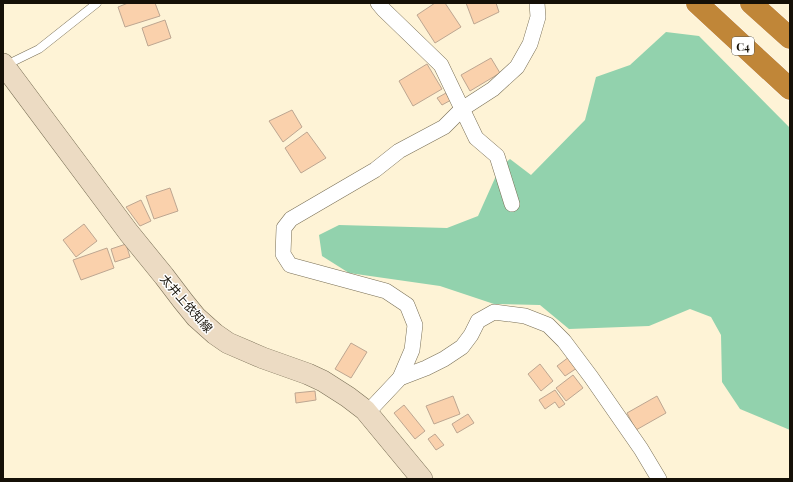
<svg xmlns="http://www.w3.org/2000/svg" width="793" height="482" font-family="'Playfair Display','Noto Sans JP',serif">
  <rect width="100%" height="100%" fill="#fef3d6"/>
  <!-- forest -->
  <path fill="#92d2ad" d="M666,32L699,36L790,128V430L740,409L722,382L721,335L711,317L690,309L649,326L569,329L540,305L494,304L440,286L349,273L322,256L319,235L339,225L447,228L478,216L500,167L510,159L531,175L585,120L596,77L630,65Z"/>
  <!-- building -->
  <g fill="#fad1ac" stroke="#bda691">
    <path d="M128,3H155L160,16L125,27L118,7Z"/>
    <path d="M435,3H445L461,27L435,43L417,15Z"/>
    <path d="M466,3H496L499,12L474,24Z"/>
    <path d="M165,20L171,38L148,46L142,28Z"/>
    <path d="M491,58L500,73L470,91L461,75Z"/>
    <path d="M427,64L442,89L413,106L399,81Z"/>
    <path d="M446,93L451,100L442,105L437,98Z"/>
    <path d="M292,110L302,127L283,142L269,121Z"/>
    <path d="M307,132L326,158L301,173L285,148Z"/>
    <path d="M170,188L178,211L154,219L146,196Z"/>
    <path d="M141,200L151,221L140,226L126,207Z"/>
    <path d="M84,224L97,241L76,257L63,240Z"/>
    <path d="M126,244L130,257L115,262L111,249Z"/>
    <path d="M107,248L114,268L81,280L73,260Z"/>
    <path d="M351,343L367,352L351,378L335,369Z"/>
    <path d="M569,357L577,368L565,376L557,366Z"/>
    <path d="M540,364L553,381L541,391L528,374Z"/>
    <path d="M573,375L583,388L566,401L556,388Z"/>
    <path d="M555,390L565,404L559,408L555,402L545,409L539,400Z"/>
    <path d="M315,391L316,400L296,403L295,393Z"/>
    <path d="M453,396L460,414L434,424L426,406Z"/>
    <path d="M657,396L666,413L636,430L627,413Z"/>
    <path d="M404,405L425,431L415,439L394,413Z"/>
    <path d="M468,414L474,423L457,433L452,424Z"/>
    <path d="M435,434L444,445L436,450L428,439Z"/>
  </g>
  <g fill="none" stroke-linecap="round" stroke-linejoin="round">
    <!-- service casing -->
    <g stroke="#796f56" stroke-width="9">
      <path id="service" d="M4,66L39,49L97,3"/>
    </g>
    <!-- minor casing -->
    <g stroke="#796f56" stroke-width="16">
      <g id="minor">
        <path d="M378,3L383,9L441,65L476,138L497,156L512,204"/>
        <path d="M400,378L412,350L415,325L407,305L386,291L290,265L283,254L284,228L291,219L375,170L399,151L444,127L462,109L493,89L517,67L530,44L538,17L537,3"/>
        <path d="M367,413L400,378L426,368L444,359L462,347L471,335L478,321L494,312L525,316L548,325L564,341L591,377L641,449L659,479"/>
      </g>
    </g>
    <!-- secondary casing -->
    <g stroke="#796f56" stroke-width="22">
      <path id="secondary" d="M3,64L129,233L164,276L183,301L196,317L215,334L228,343L263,358L308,374L323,381L348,397L365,410L422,479"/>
    </g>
    <!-- motorway casing -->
    <g stroke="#fff" stroke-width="23">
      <g id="motorway">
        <path d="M697,3L790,89"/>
        <path d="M751,3L790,38"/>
      </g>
    </g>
    <!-- service -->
    <use href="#service" stroke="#fff" stroke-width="8"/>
    <!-- minor -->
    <use href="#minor" stroke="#fff" stroke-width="15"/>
    <!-- secondary -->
    <use href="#secondary" stroke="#ecdbc3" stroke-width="21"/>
    <!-- motorway -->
    <use href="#motorway" stroke="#c08638" stroke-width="22"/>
  </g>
  <g text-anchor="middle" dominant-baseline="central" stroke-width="3" stroke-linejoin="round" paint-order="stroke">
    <!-- shield labels -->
    <rect fill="#fff" stroke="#5b5851" stroke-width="1" x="732" y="37" width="22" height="18" rx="3"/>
    <g font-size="11" font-weight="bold" fill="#151007">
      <text x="743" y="46">C4</text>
    </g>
    <!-- street labels -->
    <g font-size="12" fill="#151007" stroke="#fff">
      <text transform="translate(187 303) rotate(49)">太井上依知線</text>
    </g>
  </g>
  <!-- border -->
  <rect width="793" height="482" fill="none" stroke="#151007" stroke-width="8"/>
</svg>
